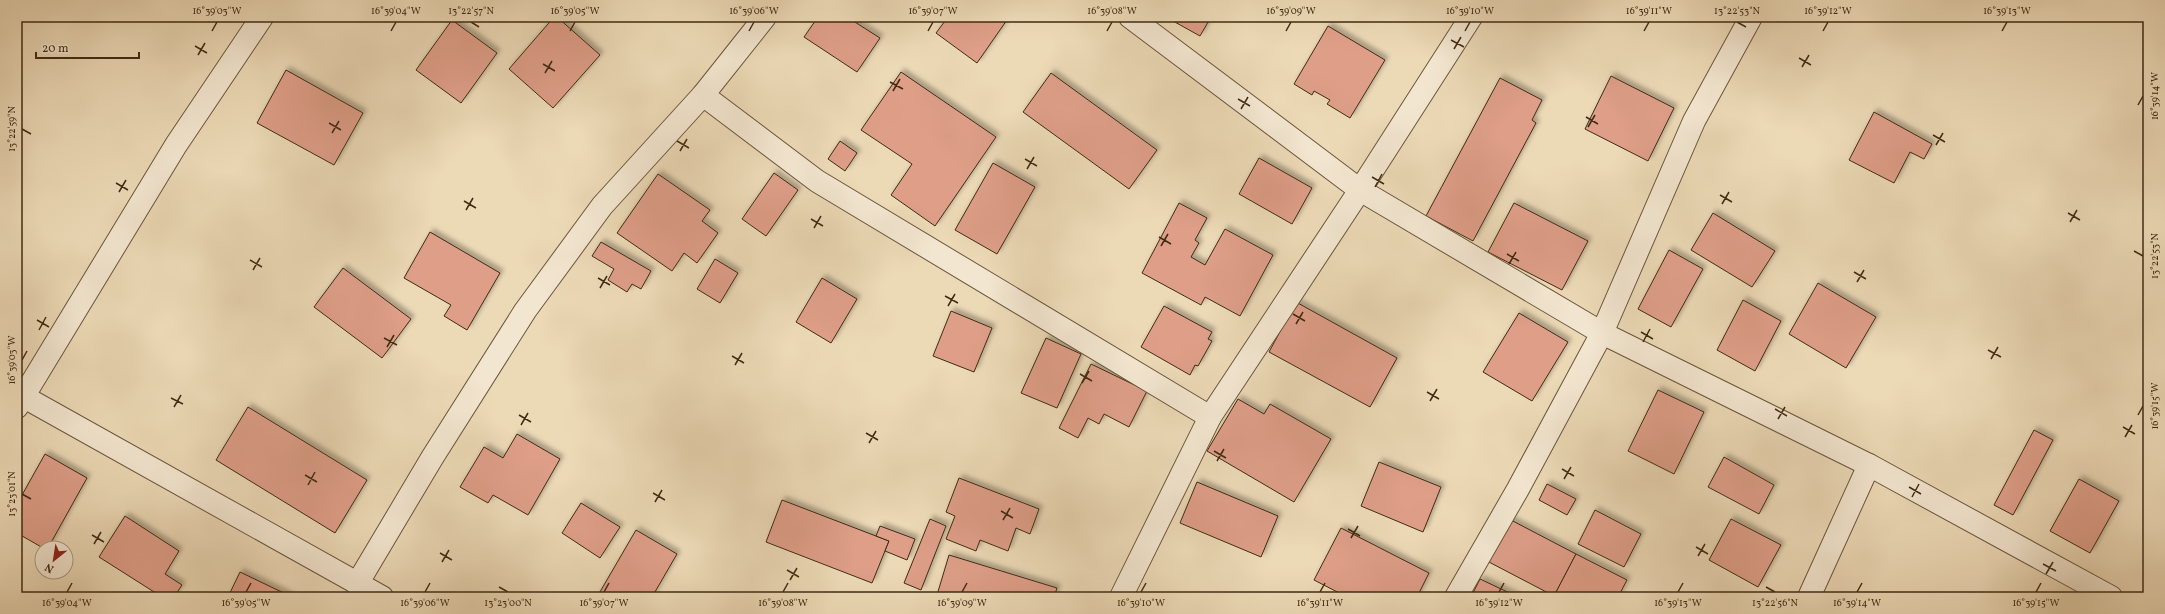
<svg xmlns="http://www.w3.org/2000/svg" width="2165" height="614" font-family="Vollkorn,serif">
  <defs>
    <filter id="shadow"><feDropShadow dx="3.5" dy="-3.5" stdDeviation="2" flood-color="#0004"/></filter>
  </defs>
  <rect width="100%" height="100%" fill="#ecd9b6"/>
  <filter id="stains"><feTurbulence type="fractalNoise" baseFrequency=".005" numOctaves="4"/><feColorMatrix values="0 0 0 0 .2 0 0 0 0 .09 0 0 0 0 .02 0 0 0 .5 -.17"/></filter>
  <radialGradient id="worn" r=".72"><stop offset=".6" stop-color="#630" stop-opacity="0"/><stop offset="1" stop-color="#630" stop-opacity=".3"/></radialGradient>
  <!-- building -->
  <g fill="#de9e88" stroke="#402b13" filter="url(#shadow)">
    <path d="M554,17H557L600,55L553,108L509,69Z"/>
    <path d="M818,17H847L880,38L857,72L804,37Z"/>
    <path d="M948,17H1009L977,63L936,33Z"/>
    <path d="M1175,17H1211L1200,36L1173,21Z"/>
    <path d="M452,20L497,53L461,103L416,70Z"/>
    <path d="M1328,26L1385,60L1350,118L1327,104L1330,100L1314,91L1312,95L1294,84Z"/>
    <path d="M286,70L363,113L334,165L257,123Z"/>
    <path d="M901,72L996,137L935,226L891,195L912,164L861,130Z"/>
    <path d="M1051,73L1157,150L1129,189L1023,112Z"/>
    <path d="M1611,76L1674,108L1648,161L1585,129Z"/>
    <path d="M1500,78L1542,100L1532,120L1536,123L1473,241L1426,216Z"/>
    <path d="M1874,112L1932,144L1924,159L1910,152L1894,183L1849,160Z"/>
    <path d="M840,141L857,153L845,171L828,159Z"/>
    <path d="M1259,158L1312,188L1292,224L1239,194Z"/>
    <path d="M993,163L1035,187L997,254L955,230Z"/>
    <path d="M774,173L798,190L766,236L742,219Z"/>
    <path d="M658,174L710,210L702,221L718,233L697,263L684,253L672,271L617,233Z"/>
    <path d="M1179,203L1207,218L1195,240L1199,243L1191,257L1205,265L1225,229L1273,255L1240,316L1205,297L1201,305L1142,273Z"/>
    <path d="M1514,203L1588,241L1562,290L1488,252Z"/>
    <path d="M1713,213L1775,251L1752,287L1691,250Z"/>
    <path d="M430,232L500,273L467,330L444,316L451,305L404,278Z"/>
    <path d="M601,242L651,271L641,289L632,284L627,292L608,280L614,269L592,256Z"/>
    <path d="M1669,250L1703,269L1671,327L1638,309Z"/>
    <path d="M715,259L738,273L720,303L697,289Z"/>
    <path d="M343,268L411,319L382,358L314,307Z"/>
    <path d="M822,278L857,299L831,343L796,322Z"/>
    <path d="M1818,283L1876,317L1846,368L1789,334Z"/>
    <path d="M1743,300L1781,321L1755,371L1717,350Z"/>
    <path d="M1296,302L1397,358L1370,407L1269,352Z"/>
    <path d="M1164,306L1212,332L1208,339L1212,341L1198,366L1195,365L1190,375L1141,347Z"/>
    <path d="M951,311L992,328L974,372L933,356Z"/>
    <path d="M1519,313L1568,342L1532,401L1483,372Z"/>
    <path d="M1046,338L1081,354L1057,408L1021,393Z"/>
    <path d="M1091,364L1147,391L1129,427L1104,414L1099,424L1088,418L1078,438L1059,428Z"/>
    <path d="M1658,390L1704,412L1674,474L1628,451Z"/>
    <path d="M1238,399L1264,414L1270,404L1331,439L1294,502L1207,451Z"/>
    <path d="M248,407L367,480L335,533L216,460Z"/>
    <path d="M2034,430L2053,440L2013,515L1994,505Z"/>
    <path d="M517,434L560,459L528,515L493,495L488,503L460,487L484,447L503,458Z"/>
    <path d="M45,454L87,478L48,548H43L17,533V504Z"/>
    <path d="M1724,457L1774,485L1759,514L1708,487Z"/>
    <path d="M1379,462L1441,487L1423,532L1361,506Z"/>
    <path d="M959,478L1039,509L1030,534L1016,528L1008,551L980,540L976,551L946,539L955,516L946,512Z"/>
    <path d="M2079,479L2119,501L2090,553L2050,531Z"/>
    <path d="M1197,482L1278,516L1261,557L1180,523Z"/>
    <path d="M1547,484L1576,499L1567,515L1539,500Z"/>
    <path d="M782,500L889,541L872,583L766,542Z"/>
    <path d="M581,503L620,527L600,558L562,533Z"/>
    <path d="M1595,510L1641,534L1624,567L1578,544Z"/>
    <path d="M125,516L179,551L165,574L182,585L174,597H162L99,557Z"/>
    <path d="M930,519L946,526L921,590L904,583Z"/>
    <path d="M1509,519L1576,554L1554,596L1487,561Z"/>
    <path d="M1731,519L1781,545L1758,587L1709,560Z"/>
    <path d="M880,526L915,539L907,560L885,551L889,541L876,536Z"/>
    <path d="M1341,528L1429,573L1417,597H1347L1314,580Z"/>
    <path d="M636,530L677,554L652,597H597Z"/>
    <path d="M1576,554L1627,580L1618,597L1554,596Z"/>
    <path d="M949,555L1057,588L1054,597H944L937,595Z"/>
    <path d="M240,572L292,597H228Z"/>
    <path d="M1480,579L1518,597H1471Z"/>
  </g>
  <g fill="none" stroke-linecap="round" stroke-linejoin="round">
    <!-- street casing -->
    <g stroke="#6b563c" stroke-width="24">
      <g id="street">
        <path d="M1130,17L1360,190L1602,333L1869,465L2111,597"/>
        <path d="M703,95L817,181L1210,417"/>
        <path d="M17,393L382,597"/>
        <path d="M17,407L176,145L262,17"/>
        <path d="M357,584L432,458L525,311L602,206L703,95L765,17"/>
        <path d="M1121,597L1210,417L1360,190L1471,17"/>
        <path d="M1456,597L1518,489L1602,333L1694,121L1751,17"/>
        <path d="M1809,597L1869,465"/>
      </g>
    </g>
    <!-- street -->
    <use href="#street" stroke="#f3e6d0" stroke-width="22"/>
  </g>
  <!-- ticks -->
  <path fill="none" stroke="#402b13" stroke-width="1.5" d="M471,22L479,27M1737,22L1746,27M212,31L217,22M391,31L396,22M570,31L575,22M749,31L754,22M928,31L933,22M1107,31L1112,22M1286,31L1291,22M1465,31L1470,22M1644,31L1649,22M1823,31L1828,22M2002,31L2007,22M1451,40L1464,47M195,46L207,53M1454,49L1461,37M198,55L205,43M1799,58L1811,65M543,64L555,71M1802,67L1809,55M545,73L552,61M890,82L903,89M893,91L900,79M1238,99L1250,106M2138,105L2143,96M1241,109L1248,97M1586,117L1598,124M329,123L341,130M1588,127L1595,115M22,129L31,134M332,133L339,121M1933,135L1945,142M677,141L689,148M1936,145L1943,133M680,151L687,139M1025,159L1037,166M1027,169L1034,157M1372,177L1384,184M116,183L128,190M1375,187L1382,174M119,192L126,180M1720,195L1732,202M464,201L476,208M1722,204L1729,192M466,210L473,198M2068,213L2080,220M811,219L823,226M2070,222L2077,210M814,228L821,216M1159,237L1171,244M1161,246L1168,234M2134,251L2143,256M1507,254L1519,261M250,260L262,267M1509,264L1516,252M253,270L260,258M1854,272L1866,279M598,278L610,285M1857,282L1864,270M600,288L607,276M945,296L958,303M948,306L955,294M1293,314L1305,321M37,320L49,327M1296,324L1303,312M39,330L46,317M1641,332L1653,339M384,338L397,345M1643,342L1650,329M387,347L394,335M1988,350L2001,357M732,356L744,363M1991,359L1998,347M22,360L27,351M735,365L742,353M1080,374L1092,381M1082,383L1089,371M1427,392L1439,399M171,398L183,404M1430,401L1437,389M174,407L181,395M1775,409L1787,416M519,415L531,422M2138,415L2143,406M1778,419L1785,407M521,425L528,413M2123,427L2135,434M866,433L878,440M2125,437L2132,425M869,443L876,431M1214,451L1226,458M1217,461L1224,449M1562,469L1574,476M305,475L317,482M1564,479L1571,467M308,485L315,472M1909,487L1921,494M653,493L665,500M22,494L31,499M1912,497L1919,484M655,502L662,490M1001,511L1013,518M1003,520L1010,508M1348,529L1360,536M92,535L104,542M1351,538L1358,526M94,544L101,532M1696,547L1708,554M440,553L452,560M1698,556L1705,544M442,562L449,550M2043,564L2056,571M787,570L799,577M2046,574L2053,562M790,580L797,568M499,587L508,592M1766,587L1775,592M67,592L72,583M246,592L251,583M425,592L430,583M604,592L609,583M783,592L788,583M962,592L967,583M1141,592L1146,583M1320,592L1325,583M1499,592L1504,583M1678,592L1683,583M1857,592L1862,583M2036,592L2041,583"/>
  <!-- margin -->
  <rect width="2165" height="614" fill="none" stroke="#ecd9b6" stroke-width="44"/>
  <!-- north arrow -->
  <g transform="translate(54 560) rotate(210)"><circle r="19" fill="#f3e6d0" stroke="#ab9b84"/>
  <path d="M0-3L7 15L0 10L-7 15Z" fill="#8f2418"/>
  <text y="-6" font-size="11" font-weight="bold" text-anchor="middle" fill="#402b13">N</text>
  </g>
  <!-- scale -->
  <path d="M36 52v6h103v-6" fill="none" stroke="#402b13" stroke-width="2"/>
  <text x="42" y="52" font-size="12" fill="#402b13" stroke="#f3e6d0" stroke-width="3" paint-order="stroke">20 m</text>
  <rect x="22" y="22" width="2121" height="570" fill="none" stroke="#402b13" stroke-width="1.5"/>
  <g font-size="10" text-anchor="middle" fill="#402b13">
    <text x="217" y="14">16°39'03"W</text>
    <text x="396" y="14">16°39'04"W</text>
    <text x="471" y="14">13°22'57"N</text>
    <text x="575" y="14">16°39'05"W</text>
    <text x="754" y="14">16°39'06"W</text>
    <text x="933" y="14">16°39'07"W</text>
    <text x="1112" y="14">16°39'08"W</text>
    <text x="1291" y="14">16°39'09"W</text>
    <text x="1470" y="14">16°39'10"W</text>
    <text x="1649" y="14">16°39'11"W</text>
    <text x="1737" y="14">13°22'53"N</text>
    <text x="1828" y="14">16°39'12"W</text>
    <text x="2007" y="14">16°39'13"W</text>
    <text transform="translate(2154 96) rotate(-90)" y="4">16°39'14"W</text>
    <text transform="translate(11 129) rotate(-90)" y="4">13°22'59"N</text>
    <text transform="translate(2154 256) rotate(-90)" y="4">13°22'53"N</text>
    <text transform="translate(11 360) rotate(-90)" y="4">16°39'03"W</text>
    <text transform="translate(2154 406) rotate(-90)" y="4">16°39'15"W</text>
    <text transform="translate(11 494) rotate(-90)" y="4">13°23'01"N</text>
    <text x="67" y="606">16°39'04"W</text>
    <text x="246" y="606">16°39'05"W</text>
    <text x="425" y="606">16°39'06"W</text>
    <text x="508" y="606">13°23'00"N</text>
    <text x="604" y="606">16°39'07"W</text>
    <text x="783" y="606">16°39'08"W</text>
    <text x="962" y="606">16°39'09"W</text>
    <text x="1141" y="606">16°39'10"W</text>
    <text x="1320" y="606">16°39'11"W</text>
    <text x="1499" y="606">16°39'12"W</text>
    <text x="1678" y="606">16°39'13"W</text>
    <text x="1775" y="606">13°22'56"N</text>
    <text x="1857" y="606">16°39'14"W</text>
    <text x="2036" y="606">16°39'15"W</text>
  </g>
  <rect width="100%" height="100%" filter="url(#stains)"/>
  <rect width="100%" height="100%" fill="url(#worn)"/>
</svg>
